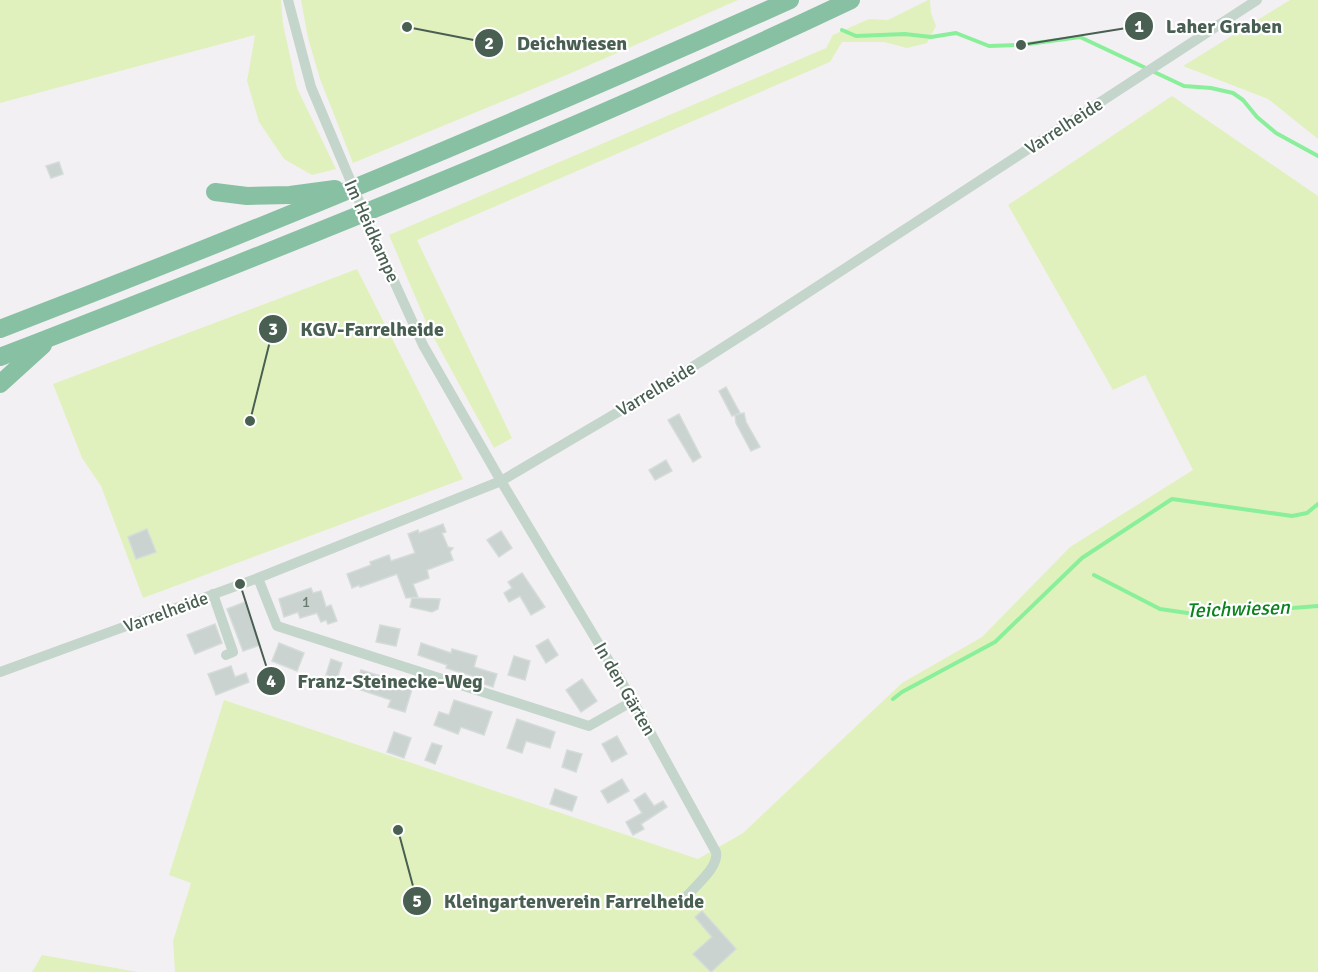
<svg xmlns="http://www.w3.org/2000/svg" width="1318" height="972" font-family="Signika,sans-serif">
  <rect width="100%" height="100%" fill="#f3f0f3"/>
  <!-- green -->
  <g fill="#e0f1be">
    <path d="M0,0H281L283,24L297,88L336,169L312,175L284,159L259,122L247,81L255,35L0,103Z"/>
    <path d="M301,0H738L569,74L353,163L320,79L308,38Z"/>
    <path d="M928,0H930L931,13L936,26L927,43L907,48L884,42H842L830,62L417,240L512,438L494,448L429,329L389,235L826,48L833,35L869,19L888,20Z"/>
    <path d="M1290,0H1318V139L1268,99L1183,66Z"/>
    <path d="M1172,96L1318,196V972H175L173,941L191,883L169,875L224,700L698,859L743,833L902,683L982,637L1070,547L1193,470L1145,375L1113,390L1008,205Z"/>
    <path d="M357,269L463,479L143,598L101,486L82,458L53,384Z"/>
    <path d="M42,955L138,972H32Z"/>
  </g>
  <g fill="none" stroke-linecap="round" stroke-linejoin="round">
    <!-- stream -->
    <g stroke="#8aef9b" stroke-width="4">
      <path d="M842,30L856,36L905,34L931,37L956,33L989,46L1021,45L1080,37L1184,86L1211,88L1233,93L1243,100L1257,117L1276,133L1318,156"/>
      <path d="M1094,575L1160,609L1201,615L1318,606"/>
      <path d="M893,699L902,692L995,642L1082,558L1172,499L1292,516L1307,513L1318,504"/>
    </g>
  </g>
  <!-- building -->
  <g fill="#cad3d0" stroke="#d4dcd9" stroke-width="1.5">
    <path d="M59,162L63,174L51,178L46,166Z"/>
    <path d="M726,387L740,413L732,416L719,391Z"/>
    <path d="M744,413L746,422L760,447L751,451L736,423L735,415Z"/>
    <path d="M679,414L701,457L693,462L668,420Z"/>
    <path d="M666,460L672,471L655,480L649,470Z"/>
    <path d="M443,524L446,532L442,533L448,547L453,548L450,552L453,560L427,570L429,578L413,584L418,597L406,598L397,574L360,587L359,585L352,588L347,574L371,565L370,562L389,555L391,561L415,553L408,534L418,530L419,533Z"/>
    <path d="M147,529L156,552L136,559L128,537Z"/>
    <path d="M501,531L512,548L499,557L487,540Z"/>
    <path d="M522,573L545,607L531,615L520,596L509,602L504,593L512,588L508,582Z"/>
    <path d="M311,588L313,593L321,591L326,607L331,605L337,621L328,624L326,620L321,622L317,613L300,618L298,612L284,617L279,599Z"/>
    <path d="M412,598L440,599L438,609L432,612L410,607Z"/>
    <path d="M245,602L260,645L243,651L227,609Z"/>
    <path d="M215,624L222,643L195,654L187,635Z"/>
    <path d="M380,625L400,629L396,646L376,642Z"/>
    <path d="M548,639L558,655L546,663L536,646Z"/>
    <path d="M279,643L304,653L297,671L272,661Z"/>
    <path d="M421,643L451,653L452,649L477,656L474,667L497,674L493,687L484,684L485,680L446,668L447,665L418,655Z"/>
    <path d="M514,656L530,661L525,680L508,675Z"/>
    <path d="M331,659L342,663L337,679L326,675Z"/>
    <path d="M231,666L235,677L246,673L249,682L216,695L208,674Z"/>
    <path d="M361,670L413,686L405,712L388,707L391,700L355,688Z"/>
    <path d="M582,679L597,701L581,712L566,690Z"/>
    <path d="M454,700L492,712L484,735L461,727L458,734L434,725L439,712L449,715Z"/>
    <path d="M517,719L555,732L550,748L526,741L522,753L507,748Z"/>
    <path d="M394,732L411,738L404,758L387,752Z"/>
    <path d="M617,736L627,754L612,762L602,744Z"/>
    <path d="M432,743L442,746L435,764L425,760Z"/>
    <path d="M567,750L582,754L576,772L562,767Z"/>
    <path d="M622,779L629,791L608,803L601,791Z"/>
    <path d="M555,789L577,797L572,811L550,804Z"/>
    <path d="M645,793L654,806L663,801L667,807L641,824L644,829L633,835L626,822L642,813L634,800Z"/>
    <path d="M702,911L736,949L711,972L693,954L712,937L695,917Z"/>
  </g>
  <g fill="none" stroke-linecap="round" stroke-linejoin="round">
    <!-- street -->
    <g stroke="#c4d6cb" stroke-width="10">
      <path d="M288,0L311,87L378,246L423,345L501,481L633,701L716,852C719,867 696,885 687,896"/>
      <path d="M258,578L277,626L589,726L633,701"/>
      <path d="M213,594L233,652L226,655"/>
      <path d="M0,672L258,578L501,481L664,385L755,327L1257,0"/>
    </g>
    <!-- highway -->
    <g stroke="#87c0a2" stroke-width="18">
      <path d="M215,192L247,196L290,195L335,189"/>
      <path d="M0,329C266,227 529,117 790,0"/>
      <path d="M0,357C287,246 573,132 851,0"/>
      <path d="M0,384L43,345"/>
    </g>
  </g>
  <g text-anchor="middle" dominant-baseline="central" stroke-width="4.5" stroke-linejoin="round" paint-order="stroke">
    <!-- number labels -->
    <g font-size="15" fill="#687c72">
      <text x="306" y="602">1</text>
    </g>
    <!-- street labels -->
    <g font-size="18" fill="#485f52" stroke="#fff">
      <text transform="translate(1064 126) rotate(-33)">Varrelheide</text>
      <text transform="translate(372 231) rotate(66)">Im Heidkampe</text>
      <text transform="translate(656 389) rotate(-31)">Varrelheide</text>
      <text transform="translate(166 612) rotate(-20)">Varrelheide</text>
      <text transform="translate(625 689) rotate(60)">In den Gärten</text>
    </g>
    <!-- water labels -->
    <g font-size="20" font-style="italic" fill="#0b821e" stroke="#fff">
      <text transform="translate(1238 609) rotate(-2)">Teichwiesen</text>
    </g>
  </g>
  <!-- callouts -->
  <path fill="none" stroke="#485f52" stroke-width="2" d="M1021 45L1139 26M407 27L489 43M250 421L273 329M240 584L271 681M398 830L417 901"/>
  <g fill="#485f52" stroke="#fff" stroke-width="2">
    <circle cx="1021" cy="45" r="6"/>
    <circle cx="407" cy="27" r="6"/>
    <circle cx="250" cy="421" r="6"/>
    <circle cx="240" cy="584" r="6"/>
    <circle cx="398" cy="830" r="6"/>
    <circle cx="1139" cy="26" r="15"/>
    <circle cx="489" cy="43" r="15"/>
    <circle cx="273" cy="329" r="15"/>
    <circle cx="271" cy="681" r="15"/>
    <circle cx="417" cy="901" r="15"/>
  </g>
  <g font-size="18" text-anchor="middle" font-weight="bold" fill="#fff">
    <text x="1139" y="32">1</text>
    <text x="489" y="49">2</text>
    <text x="273" y="335">3</text>
    <text x="271" y="687">4</text>
    <text x="417" y="907">5</text>
  </g>
  <g font-size="20" text-anchor="middle" font-weight="bold" fill="#485f52" stroke="#fff" stroke-width="4.5" stroke-linejoin="round" paint-order="stroke">
    <text x="1224" y="33">Laher Graben</text>
    <text x="572" y="50">Deichwiesen</text>
    <text x="372" y="336">KGV-Farrelheide</text>
    <text x="390" y="688">Franz-Steinecke-Weg</text>
    <text x="574" y="908">Kleingartenverein Farrelheide</text>
  </g>
</svg>
